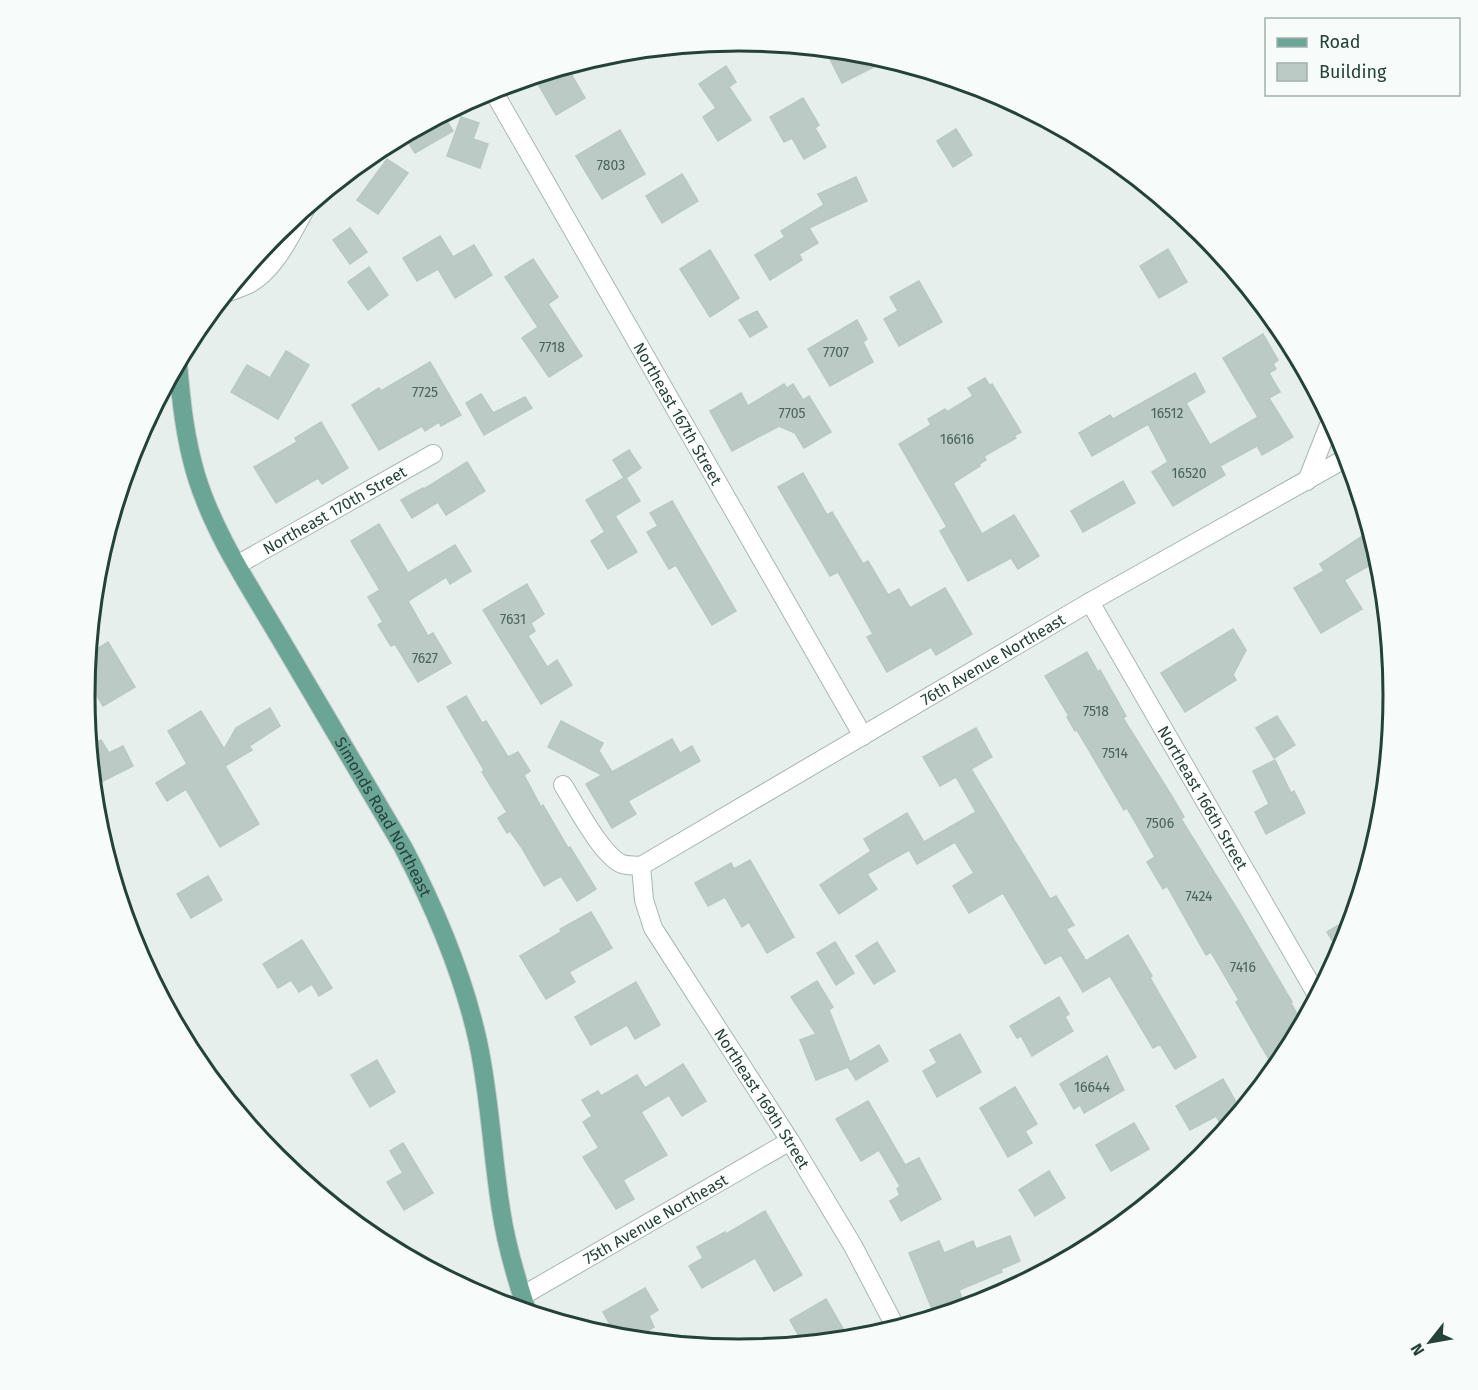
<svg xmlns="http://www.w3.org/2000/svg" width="1478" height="1390" font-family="'Fira Sans',sans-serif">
  <rect width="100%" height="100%" fill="#e6efeb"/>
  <!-- building -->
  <g fill="#bbcac4" stroke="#b8c9c2" stroke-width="1.5">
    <path d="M838,50L874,55L878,65L842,83L828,55Z"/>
    <path d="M726,66L736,82L729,87L751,120L718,141L703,117L716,108L699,84Z"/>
    <path d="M567,67L585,98L556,115L534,77Z"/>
    <path d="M803,98L819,125L815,128L826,147L804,159L792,138L784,142L770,117Z"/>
    <path d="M443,115L453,131L415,153L404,135Z"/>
    <path d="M461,117L479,123L473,139L488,144L480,168L447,156Z"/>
    <path d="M956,129L972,155L953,167L937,141Z"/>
    <path d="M620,130L645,174L602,199L576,156Z"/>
    <path d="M387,159L408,173L378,214L357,200Z"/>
    <path d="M682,174L698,201L662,223L646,196Z"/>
    <path d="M856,177L867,201L809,228L818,243L799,254L802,260L770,280L755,255L785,237L781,231L824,205L818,194Z"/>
    <path d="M350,228L367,252L350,264L333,240Z"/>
    <path d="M440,236L453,257L474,245L492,275L455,298L438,269L417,281L403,258Z"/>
    <path d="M1168,249L1187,282L1159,298L1140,266Z"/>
    <path d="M710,250L739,298L710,317L680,269Z"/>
    <path d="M533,259L558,297L548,304L582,356L549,377L522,338L538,327L505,277Z"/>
    <path d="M369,267L388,295L368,310L348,282Z"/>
    <path d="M919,281L942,322L899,346L884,319L898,311L890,297Z"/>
    <path d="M757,311L767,327L750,337L739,320Z"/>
    <path d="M857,320L867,339L863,342L873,362L830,386L808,349Z"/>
    <path d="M1263,334L1278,360L1273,364L1276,369L1269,373L1280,392L1269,398L1293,437L1262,455L1257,446L1220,466L1225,475L1173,506L1152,472L1168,462L1148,424L1092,456L1079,433L1110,415L1113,419L1195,373L1205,392L1186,403L1210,445L1258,417L1223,358Z"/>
    <path d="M286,351L309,365L278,419L231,392L247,365L270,378Z"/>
    <path d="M430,362L461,415L441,426L439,422L425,431L422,426L379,450L352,405L379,388L381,391Z"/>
    <path d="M985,378L990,386L992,384L1021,432L1014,436L1016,438L984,456L986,460L979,464L980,466L953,483L982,534L1014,515L1039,556L1018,569L1011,558L968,581L940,531L947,527L899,444L931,425L928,419L945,409L947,412L973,396L968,388Z"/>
    <path d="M784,384L787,388L793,384L803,400L809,396L831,432L804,448L795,433L779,426L732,451L710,411L741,393L748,406Z"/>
    <path d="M481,394L493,413L525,397L532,408L484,435L466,403Z"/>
    <path d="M321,422L348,468L322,484L318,478L276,503L254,467L297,442L295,438Z"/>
    <path d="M629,450L641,468L626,478L640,501L615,516L637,552L608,569L591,541L605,532L586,500L624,478L613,460Z"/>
    <path d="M467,462L485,491L446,515L438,502L412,518L401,500L423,488L424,489Z"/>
    <path d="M803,473L827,515L832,512L863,564L868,561L888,595L899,589L910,608L945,588L972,634L936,655L931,647L887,672L867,637L873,634L838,572L830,576L778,487Z"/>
    <path d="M1123,481L1135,503L1083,532L1071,511Z"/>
    <path d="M672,501L736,611L712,625L676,565L669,569L647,532L658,526L650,513Z"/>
    <path d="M379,524L408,573L455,545L471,571L450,584L446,577L408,601L428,636L433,633L451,663L418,682L395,644L391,646L378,625L383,622L368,597L380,590L351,541Z"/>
    <path d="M1370,531L1379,560L1344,580L1362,609L1321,633L1294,588L1324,571L1320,564Z"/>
    <path d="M527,584L544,614L531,623L535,631L528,636L547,667L557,660L572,685L541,704L483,610Z"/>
    <path d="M1233,629L1246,650L1233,675L1236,680L1185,712L1161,673Z"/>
    <path d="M108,642L135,687L103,706L86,677L89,654Z"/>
    <path d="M1087,652L1098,672L1100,670L1126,716L1123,718L1173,798L1184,817L1181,819L1239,912L1292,1002L1291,1003L1302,1023L1285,1054L1271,1063L1236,1002L1239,1000L1211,952L1206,955L1167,886L1163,889L1147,862L1155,857L1127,808L1124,810L1077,730L1075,731L1067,717L1069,716L1045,676Z"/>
    <path d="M466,696L482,723L486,721L508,757L518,752L530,771L524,775L541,807L543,805L568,848L570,847L596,889L577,901L561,876L544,886L522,848L510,831L507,833L498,818L507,812L482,772L484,770L447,707Z"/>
    <path d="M270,708L280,726L249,746L252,750L225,766L259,824L220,847L186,789L167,801L156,783L187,764L168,731L201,711L224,749L236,728Z"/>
    <path d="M1277,716L1295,745L1274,758L1256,728Z"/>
    <path d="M561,721L603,743L599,751L612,772L672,739L680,753L692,746L700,761L628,801L636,814L612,828L586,784L602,775L548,747Z"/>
    <path d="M976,728L992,757L971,769L1050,899L1056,896L1074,925L1066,929L1086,961L1128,935L1152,976L1150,978L1196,1057L1175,1069L1160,1044L1153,1048L1110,976L1083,992L1061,955L1045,964L1003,893L969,913L953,886L974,873L955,842L917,864L909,850L867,874L877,889L839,914L820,885L871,851L864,839L907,813L924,842L976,812L956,777L940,786L923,757Z"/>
    <path d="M101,740L109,753L123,746L133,766L93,786L89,746Z"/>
    <path d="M1275,760L1291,793L1294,791L1305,813L1266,834L1255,812L1269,804L1253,771Z"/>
    <path d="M750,860L794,937L767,953L749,922L742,927L725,897L708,906L695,883L731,863L734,869Z"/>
    <path d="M208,876L222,900L191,918L177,894Z"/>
    <path d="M591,912L612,948L569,972L575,982L546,999L520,956L561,932L560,929Z"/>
    <path d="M1352,917L1344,946L1340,953L1327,932Z"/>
    <path d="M302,940L332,988L319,996L312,984L299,992L291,980L278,988L263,964Z"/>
    <path d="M835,942L854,973L836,985L817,953Z"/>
    <path d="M877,942L895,971L874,984L856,956Z"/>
    <path d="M817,981L833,1007L829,1010L850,1062L879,1045L888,1061L856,1080L848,1067L816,1080L800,1040L816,1034L791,997Z"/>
    <path d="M636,982L660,1025L635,1039L627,1025L591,1045L575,1017Z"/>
    <path d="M1059,997L1069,1014L1065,1017L1073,1031L1032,1056L1021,1036L1017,1038L1010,1026Z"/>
    <path d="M960,1034L981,1072L937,1097L923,1071L937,1063L930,1050Z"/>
    <path d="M1107,1056L1124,1090L1084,1113L1080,1105L1074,1109L1060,1084Z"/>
    <path d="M377,1060L395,1092L370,1107L351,1075Z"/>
    <path d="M683,1064L706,1101L682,1116L669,1095L641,1112L667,1155L623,1180L634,1199L616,1209L583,1157L599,1148L583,1122L592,1116L582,1100L598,1091L601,1096L637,1075L645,1088Z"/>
    <path d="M1223,1079L1241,1111L1224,1130L1216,1116L1190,1130L1176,1106Z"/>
    <path d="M1015,1087L1037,1124L1025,1131L1032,1143L1008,1157L980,1108Z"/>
    <path d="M868,1101L905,1165L919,1158L941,1199L901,1221L890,1201L900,1195L897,1189L900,1186L879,1150L861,1161L836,1119Z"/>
    <path d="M1134,1123L1149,1149L1111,1171L1096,1145Z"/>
    <path d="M403,1143L433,1193L404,1210L387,1182L403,1173L390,1151Z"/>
    <path d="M1049,1171L1065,1198L1035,1216L1019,1190Z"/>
    <path d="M765,1211L802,1275L774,1291L755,1258L702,1288L689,1266L703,1258L697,1247L725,1232L726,1234Z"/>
    <path d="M1010,1236L1020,1261L1001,1269L1002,1272L959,1290L963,1302L934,1314L909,1253L939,1241L944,1253L973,1241L976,1249Z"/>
    <path d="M645,1288L658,1310L649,1316L654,1327L635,1339L617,1337L603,1312Z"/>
    <path d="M826,1299L849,1339L803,1343L790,1320Z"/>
  </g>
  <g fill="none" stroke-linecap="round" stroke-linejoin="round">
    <!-- minor casing -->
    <g stroke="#a8b8b2" stroke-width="20">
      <g id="minor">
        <path id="s1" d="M492,89L863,736"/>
        <path d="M226,293C234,290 242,287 249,284C276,269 291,234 306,208"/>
        <path d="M1307,481L1331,420"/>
        <path id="s2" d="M237,565L433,454"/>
        <path id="s3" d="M1090,602L1317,995"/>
        <path d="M563,785C575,804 602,856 622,864C628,866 635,865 641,866"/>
        <path id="s4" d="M641,866L1090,602L1348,457"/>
        <path id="s5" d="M641,866L644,900L653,928L790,1141L853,1246L896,1328"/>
        <path id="s6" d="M522,1296L790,1141"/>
      </g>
    </g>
    <!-- major casing -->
    <g stroke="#c2cac8" stroke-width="20">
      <g id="major">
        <path id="s7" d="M178,363C181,401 185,438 196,475C214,534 250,587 281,640C322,709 363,778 403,847C436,910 463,973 478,1042C490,1097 492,1154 501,1210C506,1244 516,1278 527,1311"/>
      </g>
    </g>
    <!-- minor -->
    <use href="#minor" stroke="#fff" stroke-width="18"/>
    <!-- major -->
    <use href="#major" stroke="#6aa596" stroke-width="18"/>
  </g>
  <g text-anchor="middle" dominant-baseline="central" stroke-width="4.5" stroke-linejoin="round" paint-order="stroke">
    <!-- number labels -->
    <g font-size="14" fill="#4a645c">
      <text x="611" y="165">7803</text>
      <text x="552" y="347">7718</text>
      <text x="836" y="352">7707</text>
      <text x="425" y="392">7725</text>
      <text x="792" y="413">7705</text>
      <text x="1167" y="413">16512</text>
      <text x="957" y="439">16616</text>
      <text x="1189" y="473">16520</text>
      <text x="513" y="619">7631</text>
      <text x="425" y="658">7627</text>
      <text x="1096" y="711">7518</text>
      <text x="1115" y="753">7514</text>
      <text x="1160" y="823">7506</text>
      <text x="1199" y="896">7424</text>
      <text x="1243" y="967">7416</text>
      <text x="1092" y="1087">16644</text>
    </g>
    <!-- street labels -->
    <g font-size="16" fill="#24423a" stroke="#f7fbf9">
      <text stroke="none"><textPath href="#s1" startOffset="374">Northeast 167th Street</textPath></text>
      <text stroke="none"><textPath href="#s2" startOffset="112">Northeast 170th Street</textPath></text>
      <text stroke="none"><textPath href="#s4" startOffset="408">76th Avenue Northeast</textPath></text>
      <text stroke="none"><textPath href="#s3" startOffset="226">Northeast 166th Street</textPath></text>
      <text stroke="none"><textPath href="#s7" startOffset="504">Simonds Road Northeast</textPath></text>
      <text stroke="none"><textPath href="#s5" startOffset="266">Northeast 169th Street</textPath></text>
      <text stroke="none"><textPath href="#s6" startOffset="154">75th Avenue Northeast</textPath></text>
    </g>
  </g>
  <!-- crop -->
  <path d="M0 0H1478V1390H0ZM95 695a644 644 0 1 1 1288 0a644 644 0 1 1-1288 0Z" fill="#f7fbf9" fill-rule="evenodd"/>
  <path fill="none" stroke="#24423a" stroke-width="3" d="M95 695a644 644 0 1 1 1288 0a644 644 0 1 1-1288 0Z"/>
  <!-- legend -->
  <rect x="1265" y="18" width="195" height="78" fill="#f7fbf9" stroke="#a3b1ad" stroke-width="1.5"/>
  <rect x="1277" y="38" width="30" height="9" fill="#6aa596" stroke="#a3b1ad" stroke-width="1.5"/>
  <text x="1319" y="48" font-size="18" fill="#24423a">Road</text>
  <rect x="1277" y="63" width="30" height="18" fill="#bbcac4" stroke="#a3b1ad" stroke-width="1.5"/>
  <text x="1319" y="78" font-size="18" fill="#24423a">Building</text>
  <!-- north arrow -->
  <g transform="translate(1430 1342) rotate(239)" stroke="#f7fbf9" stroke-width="4.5" paint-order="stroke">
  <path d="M0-4.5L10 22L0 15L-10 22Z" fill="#24423a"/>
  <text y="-9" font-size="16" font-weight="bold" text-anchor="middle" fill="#24423a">N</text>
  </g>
</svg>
